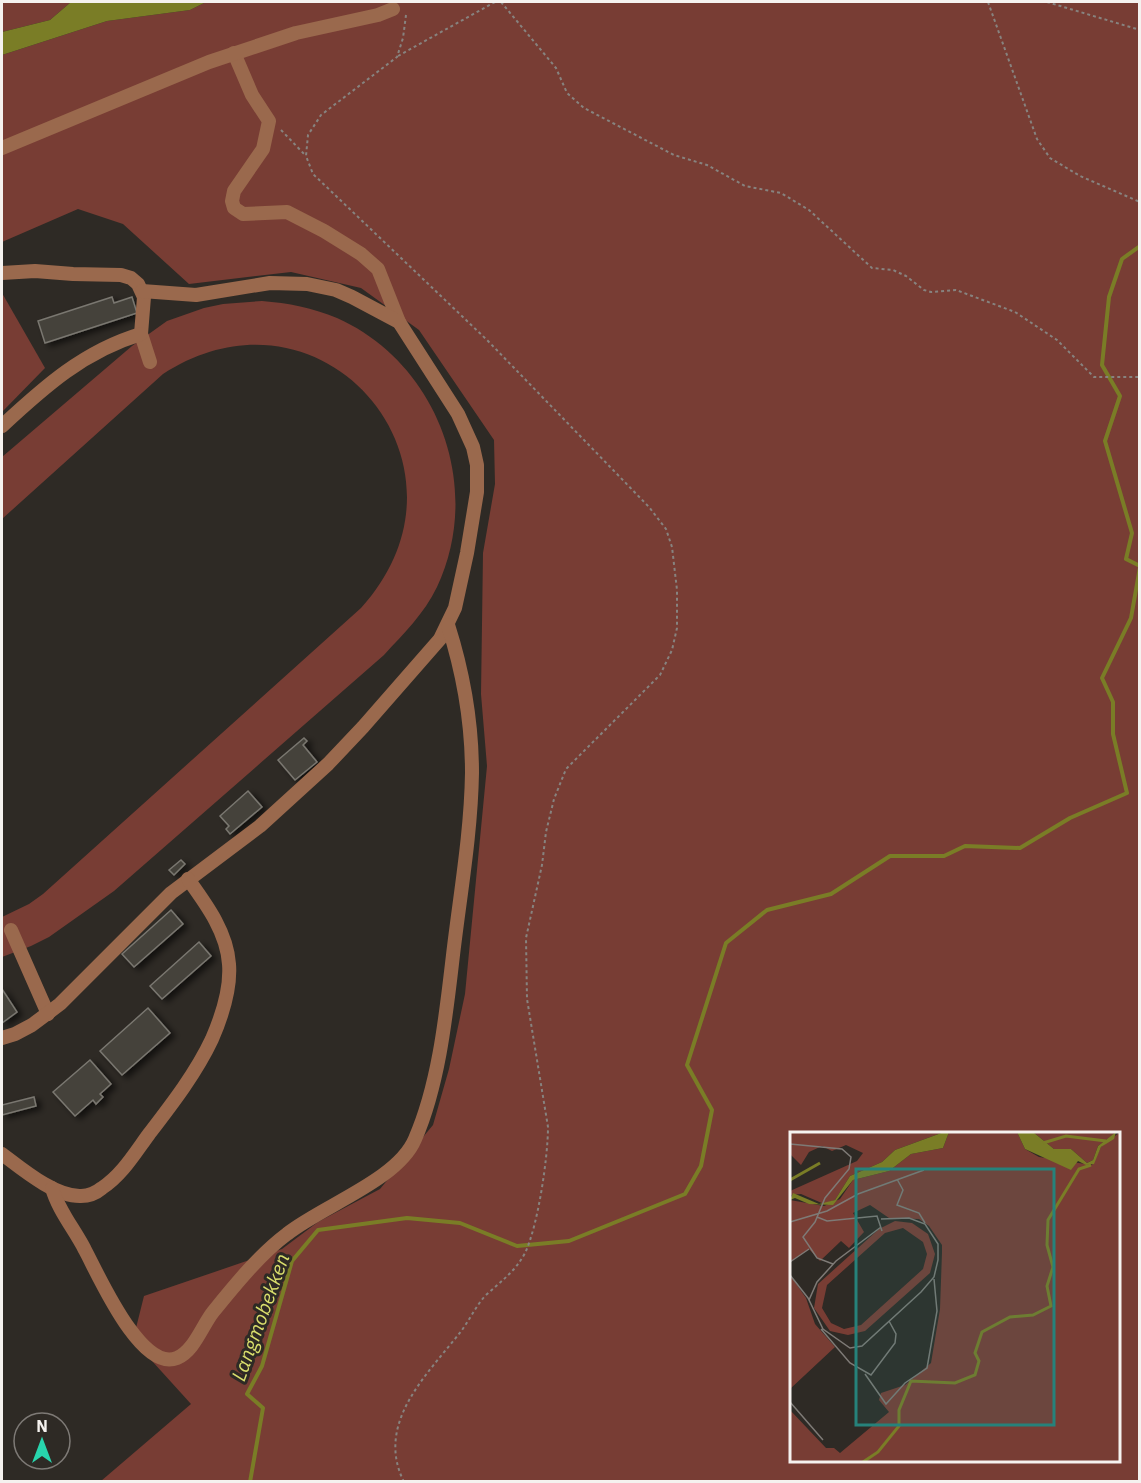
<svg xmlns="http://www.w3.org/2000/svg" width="1141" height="1483" font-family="'IBM Plex Sans',sans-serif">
  <defs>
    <filter id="shadow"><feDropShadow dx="5" dy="3" stdDeviation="3" flood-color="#0009"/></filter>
  </defs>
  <rect width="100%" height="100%" fill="#2e2a25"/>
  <!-- green -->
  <g fill="#783d34" fill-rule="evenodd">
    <path d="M2,2H71L50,20L2,32Z"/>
    <path d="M206,2H1139V1481H101L191,1404L133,1340L144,1296L282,1249L318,1222L380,1189L433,1125L449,1069L465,994L487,766L481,694L483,553L495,484L494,440L419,330L361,288L291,272L189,284L123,224L78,209L2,242V55L107,21L190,10ZM792,1134H1118V1460H792Z"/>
    <path d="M2,293L45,368L2,412Z"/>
    <path d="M262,301C288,303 313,308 337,318C438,363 484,487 437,587C424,614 404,633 384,655L114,891L49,937L31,946L2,957V917L29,904L43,894L361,608C490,466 323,270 163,374L2,519V457L132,346L167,321L204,308L223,304Z"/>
  </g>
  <!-- water -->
  <path fill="#7a7d26" d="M71,2H206L190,10L107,21L2,55V32L50,20Z"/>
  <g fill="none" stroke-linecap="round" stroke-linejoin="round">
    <!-- stream -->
    <g stroke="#7a7d26" stroke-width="4">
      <path d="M1140,246L1122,259L1109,297L1102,365L1120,396L1105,441L1132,533L1126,559L1140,566"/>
      <path d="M250,1482L263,1408L247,1394L262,1366L292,1261L318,1230L407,1218L460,1223L517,1246L569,1241L685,1194L701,1166L712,1110L687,1065L726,943L767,910L831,894L890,856H944L965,846L1020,848L1070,818L1127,793L1113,734V702L1102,678L1131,618L1140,567"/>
    </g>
  </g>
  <!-- building -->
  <g fill="#44423b" stroke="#7a7770" stroke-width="1.5" filter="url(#shadow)">
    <path d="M112,297L114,303L132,297L137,313L45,343L38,321Z"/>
    <path d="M304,738L307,741L303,745L317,762L295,780L278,760Z"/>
    <path d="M248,791L262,807L230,834L226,829L229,826L220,816Z"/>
    <path d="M181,860L185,864L174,875L169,870Z"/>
    <path d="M171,910L183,924L134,967L122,954Z"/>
    <path d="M199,942L211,956L162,999L150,986Z"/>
    <path d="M2,989L17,1012L2,1023Z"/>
    <path d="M148,1008L170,1033L122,1075L100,1051Z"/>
    <path d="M90,1060L111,1084L100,1094L103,1097L96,1104L93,1100L75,1116L53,1092Z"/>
    <path d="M34,1097L36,1106L2,1115V1105Z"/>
  </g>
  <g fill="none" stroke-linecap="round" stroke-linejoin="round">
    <!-- path -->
    <g stroke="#87837f" stroke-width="2" stroke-dasharray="3 3" stroke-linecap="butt">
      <path d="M501,2L556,68L567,93L584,108L674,155L707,165L745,186L781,193L809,210L872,268L893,270L906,276L924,290L931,292L956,290L1015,312L1057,340L1094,377H1140"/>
      <path d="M988,2L1037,139L1050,158L1080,176L1140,202"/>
      <path d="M1047,2L1140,30"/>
      <path d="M398,56L495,2"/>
      <path d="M281,130L306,156"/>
      <path d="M404,1482C374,1422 429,1373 462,1330C470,1319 476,1306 485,1296C500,1282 515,1272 525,1253C538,1226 548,1157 548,1127L527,999L526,938L542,865L546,832L554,799L566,769L660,675L672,650L677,628V590L672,547L666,529L649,507L487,340L313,174L306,156L308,135L321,115L397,57L403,38L406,15"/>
    </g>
    <!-- minor -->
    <g stroke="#9a694d" stroke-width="14">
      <path d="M234,53L252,95L269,121L263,149L234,191L232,201L234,208L243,214L287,212L324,231L361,254L378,269L399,322"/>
      <path d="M2,148L209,62L296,33L378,15L393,9"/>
      <path d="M2,273L35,271L73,274L121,275L131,278L138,284L144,297L141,334L150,362"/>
      <path d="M2,426C44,387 84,351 141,334"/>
      <path d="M11,930L48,1014"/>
      <path d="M2,1038L15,1034L32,1025L60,1004L171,893L260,826L328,764L363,727L440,639L455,608L467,553L477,492V465L473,447L458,414L399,322L352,297L336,290L307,284L270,283L196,295L142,291"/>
      <path d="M2,1154C22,1169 55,1197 81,1196C88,1196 96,1193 102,1188C122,1175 135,1153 149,1134C172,1104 196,1073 212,1039C222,1016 231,989 229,964C227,932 206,904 188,879"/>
      <path d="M52,1188C58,1210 75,1230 85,1250C98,1274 141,1373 177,1358C194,1351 202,1326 213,1312C234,1286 260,1254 287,1234C322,1206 398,1180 415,1139C439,1084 446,1015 453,955C460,895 471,834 472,773C472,724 463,672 448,625"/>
    </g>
  </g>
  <g text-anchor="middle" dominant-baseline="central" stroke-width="6" stroke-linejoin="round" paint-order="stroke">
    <!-- water labels -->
    <g font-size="20" font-style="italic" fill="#d9de6c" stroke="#2e2a25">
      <text transform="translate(260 1317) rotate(-70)">Langmobekken</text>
    </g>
  </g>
  <!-- overview -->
  <g transform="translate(790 1132)">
    <rect width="330" height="330" fill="#2e2a25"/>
    <path d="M0,0H154L105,18L92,30L60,44L45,68L34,72L11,62L0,63V59L67,29L73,21L56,13L42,19L32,14L19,20L11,33L0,22ZM159,0H227L235,17L249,25L302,33L311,15L330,0V330H0V278L36,316H44L50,321L99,280L89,268L91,261L115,253L141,231L150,177L152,120V113L139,94L129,87L99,86L80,73L63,81L74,100L59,116L51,109L30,129L19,117L0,130V68L34,74L50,67L63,48L99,39L121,22L153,16ZM243,0H323L324,2L308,14L303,28L297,31L281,17H264ZM105,89L122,91L138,102L145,122L140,141L75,199L58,203L40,199L24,176L28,152L89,97ZM113,96L133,110L137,122L133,137L71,193L54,197L41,191L32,176L37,153L95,101ZM0,143L16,166L25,192L45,215L0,257Z" fill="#783d34" fill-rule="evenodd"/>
    <path d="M154,0H159L153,16L121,22L99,39L63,48L43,73L19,72L5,66L0,68L3,61L29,72L45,68L60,44L92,30L105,18ZM227,0H243L264,17H281L297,31L303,28L308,14L326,0L324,7L311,15L304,32L296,33L288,29L281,38L235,17Z" fill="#7a7d26"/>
    <path fill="none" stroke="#7a7d26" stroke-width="3" d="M253,11L276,4L316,9M0,48L30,31M73,330L88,320L109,294V278L121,249L165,251L185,243L189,229L185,221L192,200L220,185L243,183L261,174L257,154L263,135L257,113L258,88L289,37L301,33"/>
    <path fill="none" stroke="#7e7a76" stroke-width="1.5" d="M0,12L52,17L61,25L59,37L35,66L25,90L13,105L27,126L43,132M107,47L113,58L107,73L129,81L135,91M27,85L37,89L87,84L92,99M0,90L37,79L68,62L134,38M0,130L19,117M0,143L18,166L33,197L60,216L72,214L131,160L144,145L148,128V112L135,92L119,86L91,87M19,168L27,150L46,129L91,95M31,197L60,231L81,243L105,211L106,202L99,189M75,242L96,272L115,251L137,236L147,179L144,147M0,270L33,308"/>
    <path fill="#26827b" fill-opacity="0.15" stroke="#26827b" stroke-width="3" d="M66,37H264V293H66Z"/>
    <rect width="330" height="330" fill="none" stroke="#f5f2ef" stroke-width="3"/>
  </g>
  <!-- border -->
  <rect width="1141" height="1483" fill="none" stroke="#f5f2ef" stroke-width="6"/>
  <!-- north arrow -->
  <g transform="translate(42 1441)"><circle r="28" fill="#2e2a25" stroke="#7e7a76" stroke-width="1.5"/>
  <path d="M0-4.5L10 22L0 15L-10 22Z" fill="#28d5ad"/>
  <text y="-9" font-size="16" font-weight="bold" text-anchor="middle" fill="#f5f2ef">N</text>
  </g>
</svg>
